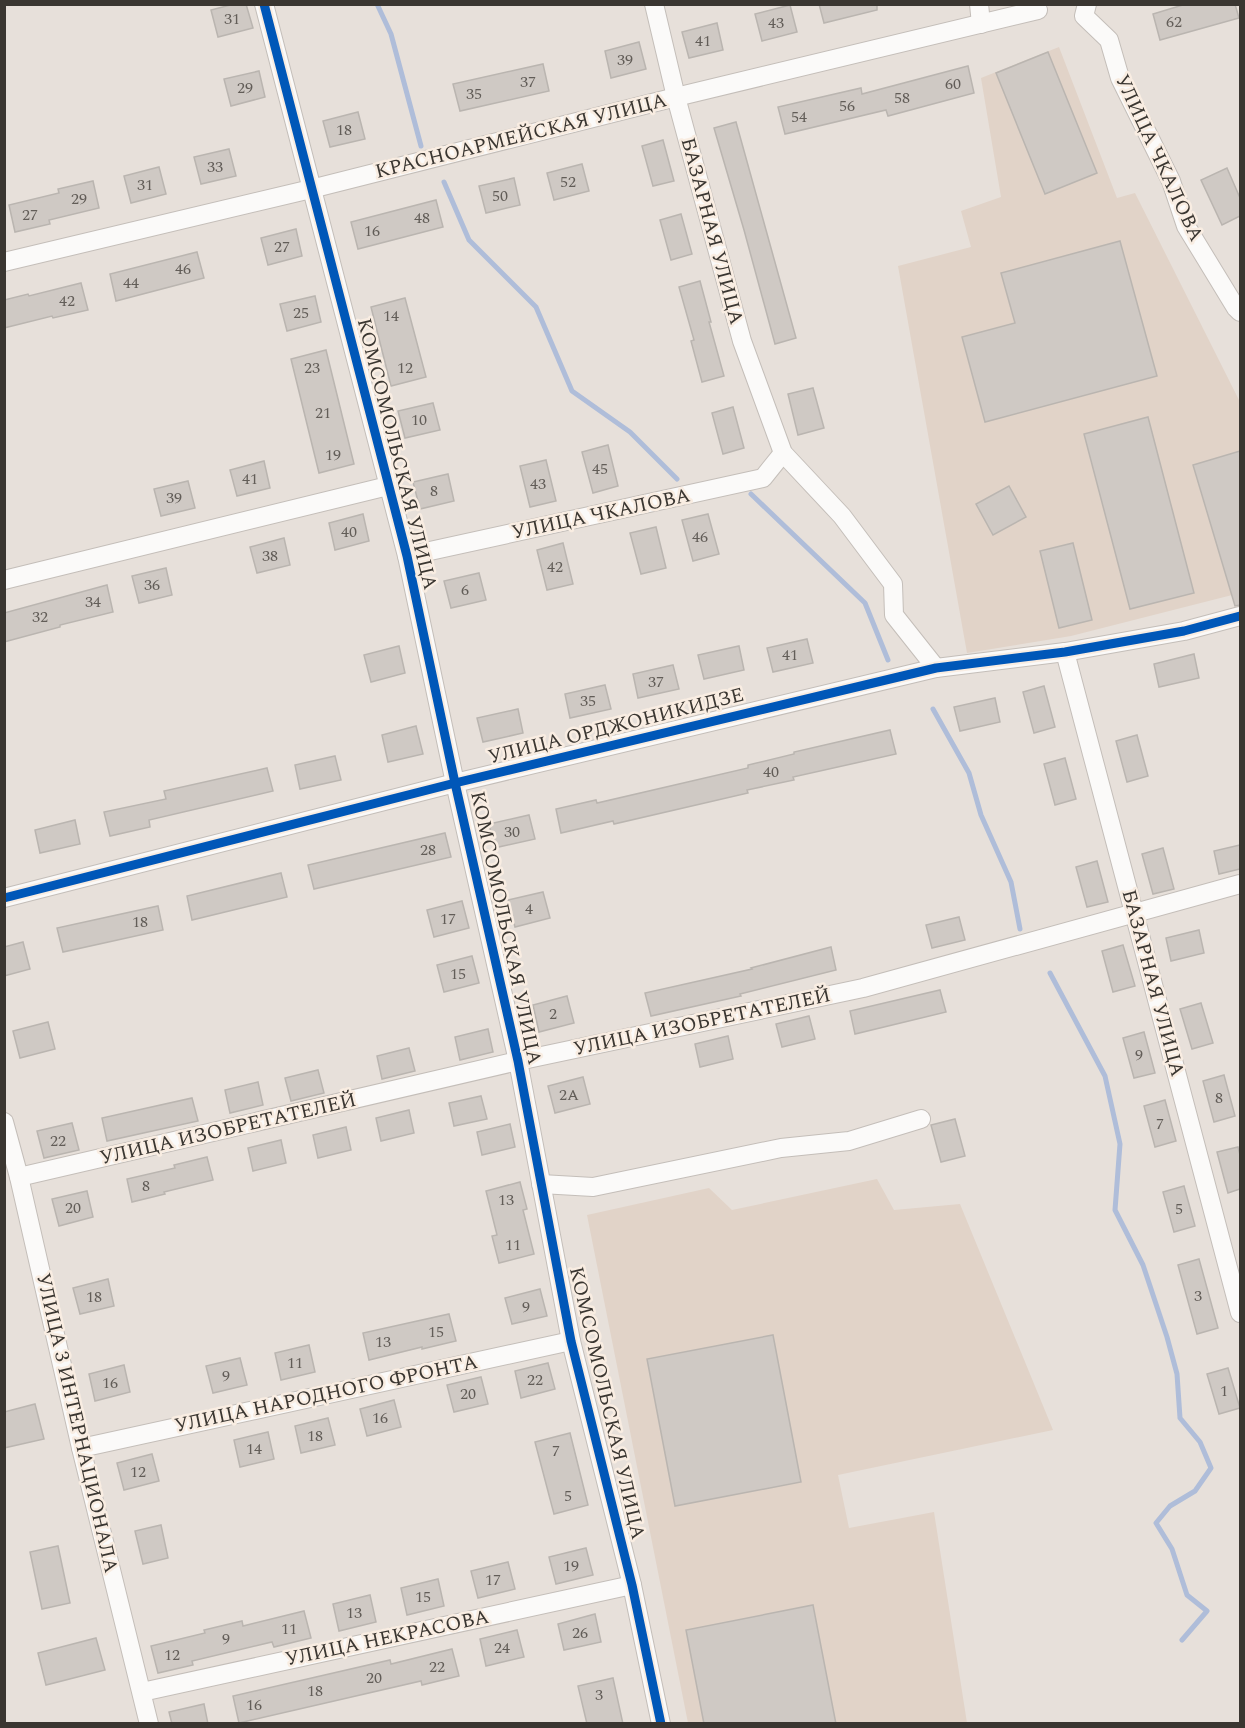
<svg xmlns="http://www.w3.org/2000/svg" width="1245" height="1728" font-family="Spectral,serif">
  <rect width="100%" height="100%" fill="#e7e0da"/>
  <!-- industrial -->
  <g fill="#e1d3c8">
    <path d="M1059,47L1117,198L1135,193L1240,402V593L1071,636L967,653L898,266L971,247L961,211L1001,197L981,78Z"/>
    <path d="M877,1179L894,1210L960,1204L1053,1430L838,1475L849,1528L934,1512L967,1723H688L587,1215L709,1188L732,1210Z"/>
  </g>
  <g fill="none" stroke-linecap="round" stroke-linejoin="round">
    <!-- stream -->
    <g stroke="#afbdd9" stroke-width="5">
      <path d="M377,4L391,34L421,146"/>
      <path d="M444,182L469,240L536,307L572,391L630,432L677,479"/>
      <path d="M751,494L865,603L888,660"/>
      <path d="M933,709L969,773L981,815L1011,882L1020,929"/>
      <path d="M1050,973L1105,1076L1120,1144L1115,1210L1143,1265L1167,1337L1177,1374L1180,1418L1200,1442L1211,1468L1195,1491L1170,1506L1156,1523L1172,1549L1187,1595L1207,1611L1182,1640"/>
    </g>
  </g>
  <!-- building -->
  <g fill="#cfc9c4" stroke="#bab5b0" stroke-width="1.5">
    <path d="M234,4H246L253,28L218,37L211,10Z"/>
    <path d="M819,4H877V10L824,23Z"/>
    <path d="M1186,4H1235L1239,18L1160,40L1153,14Z"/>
    <path d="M790,5L797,32L762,41L755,14Z"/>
    <path d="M717,23L723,50L689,58L682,32Z"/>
    <path d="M639,42L646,69L611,78L605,51Z"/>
    <path d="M1048,52L1097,173L1045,194L996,73Z"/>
    <path d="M543,64L549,91L460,111L453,84Z"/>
    <path d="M968,66L974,93L888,116L886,110L785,134L778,107L861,88L862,94Z"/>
    <path d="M259,71L265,97L231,106L224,79Z"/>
    <path d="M358,112L365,139L330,147L323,121Z"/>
    <path d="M736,122L796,338L775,344L744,230L714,128Z"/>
    <path d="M663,140L674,181L653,186L642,146Z"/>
    <path d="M229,149L236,176L201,184L194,157Z"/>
    <path d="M582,164L589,191L554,200L547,173Z"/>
    <path d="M159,167L166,194L131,203L124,176Z"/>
    <path d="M1227,168L1240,198V216L1222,225L1201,180Z"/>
    <path d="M514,178L520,205L486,213L479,186Z"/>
    <path d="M93,181L99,208L49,220L50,224L15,232L9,205L59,193L58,189Z"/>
    <path d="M436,200L443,227L358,249L351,222Z"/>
    <path d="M681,214L692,254L671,260L660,220Z"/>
    <path d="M296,229L302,256L268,265L261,238Z"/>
    <path d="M1120,241L1157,376L985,422L962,337L1015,323L1001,273Z"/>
    <path d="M197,252L204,278L116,301L110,274Z"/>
    <path d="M700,281L711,322H709L724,376L702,382L691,341L694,340L679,287Z"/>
    <path d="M81,283L88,310L53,318L52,316L4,328V300L28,294L29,296Z"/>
    <path d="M315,296L321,322L287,331L280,304Z"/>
    <path d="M405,298L426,377L391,386L371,307Z"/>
    <path d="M326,350L354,464L319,473L291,359Z"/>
    <path d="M813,388L824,428L798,435L788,394Z"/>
    <path d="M433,403L440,430L405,438L398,411Z"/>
    <path d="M733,407L744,448L723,454L712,413Z"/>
    <path d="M1148,417L1194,593L1130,609L1084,434Z"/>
    <path d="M608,445L618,486L593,493L582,452Z"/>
    <path d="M1240,451V605L1235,606L1193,465Z"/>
    <path d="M546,460L556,501L530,507L520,466Z"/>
    <path d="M264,461L270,488L237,496L230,470Z"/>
    <path d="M448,474L454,501L420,509L413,482Z"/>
    <path d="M188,481L195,508L161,516L154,489Z"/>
    <path d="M1009,486L1026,517L993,535L976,504Z"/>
    <path d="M363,514L369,541L335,550L329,523Z"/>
    <path d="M708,514L719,554L693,561L682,520Z"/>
    <path d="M656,527L666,568L641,574L630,533Z"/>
    <path d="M284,538L290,565L257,573L250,547Z"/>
    <path d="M563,543L573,584L547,590L537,550Z"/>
    <path d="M1073,543L1092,620L1059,628L1040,551Z"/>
    <path d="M166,568L172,595L139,603L132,576Z"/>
    <path d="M479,573L486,600L451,608L444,581Z"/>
    <path d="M107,585L113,612L60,625V627L4,642V613Z"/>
    <path d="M807,639L813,663L773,672L767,648Z"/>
    <path d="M399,646L405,673L371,682L364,655Z"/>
    <path d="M739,646L744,670L704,679L698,655Z"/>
    <path d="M1194,654L1199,678L1159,687L1154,664Z"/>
    <path d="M673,665L679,689L638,698L633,674Z"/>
    <path d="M605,685L611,709L570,718L565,694Z"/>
    <path d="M1044,686L1055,727L1034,733L1023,692Z"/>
    <path d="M995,698L1000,722L960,731L954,707Z"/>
    <path d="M518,709L523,733L483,742L477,718Z"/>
    <path d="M416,726L423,754L388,762L382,735Z"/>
    <path d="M890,730L896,754L793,777L794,780L747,790L748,793L614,824L613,821L561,833L556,809L596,800L597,803L748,768V765L794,754V752Z"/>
    <path d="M1137,735L1148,776L1127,782L1116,741Z"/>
    <path d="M335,756L341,780L300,789L295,765Z"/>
    <path d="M1065,758L1076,799L1055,805L1044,764Z"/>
    <path d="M267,768L273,791L149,820L150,827L110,836L104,812L166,799L164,791Z"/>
    <path d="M529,815L535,839L494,848L489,824Z"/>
    <path d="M75,820L80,844L40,853L35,830Z"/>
    <path d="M445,833L451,857L314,889L308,865Z"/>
    <path d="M1240,845V869L1219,874L1214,851Z"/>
    <path d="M1163,848L1174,889L1153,894L1142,854Z"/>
    <path d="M1097,861L1108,902L1087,907L1076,867Z"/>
    <path d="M281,873L287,897L192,920L187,896Z"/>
    <path d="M543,892L550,918L515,927L508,900Z"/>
    <path d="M462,901L469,928L434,937L427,910Z"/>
    <path d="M158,906L163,930L63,952L57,928Z"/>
    <path d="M959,917L965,940L932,948L926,925Z"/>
    <path d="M1199,930L1204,953L1171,961L1166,938Z"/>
    <path d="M23,942L30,969L4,976V947Z"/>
    <path d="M1123,945L1135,986L1113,992L1102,951Z"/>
    <path d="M831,947L836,970L740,994L741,996L651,1016L645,993L752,969L751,968Z"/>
    <path d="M472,956L479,983L444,992L437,965Z"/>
    <path d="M940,990L946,1012L855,1034L850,1011Z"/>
    <path d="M567,996L574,1023L539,1032L533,1005Z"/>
    <path d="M1201,1003L1213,1043L1192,1049L1180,1009Z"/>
    <path d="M809,1016L815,1039L782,1047L776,1024Z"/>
    <path d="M48,1022L55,1049L20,1058L13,1031Z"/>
    <path d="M488,1029L493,1052L460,1060L455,1037Z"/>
    <path d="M1144,1032L1155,1073L1134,1078L1123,1038Z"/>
    <path d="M728,1036L733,1059L700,1067L695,1044Z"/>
    <path d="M409,1048L415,1071L382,1079L377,1056Z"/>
    <path d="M318,1070L324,1093L291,1101L285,1078Z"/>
    <path d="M1224,1075L1235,1116L1214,1122L1203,1081Z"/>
    <path d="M583,1077L590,1104L555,1113L548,1086Z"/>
    <path d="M258,1082L263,1105L230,1113L225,1090Z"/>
    <path d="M481,1096L487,1119L454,1126L449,1103Z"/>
    <path d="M192,1098L198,1121L107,1141L102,1118Z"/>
    <path d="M1165,1100L1176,1141L1155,1147L1144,1106Z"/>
    <path d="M409,1110L414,1133L381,1141L376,1118Z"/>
    <path d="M955,1119L965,1156L941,1162L931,1125Z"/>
    <path d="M72,1123L79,1150L44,1158L37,1131Z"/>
    <path d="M510,1124L515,1147L482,1155L477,1132Z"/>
    <path d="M346,1127L351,1150L318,1158L313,1135Z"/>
    <path d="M281,1140L286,1163L253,1171L248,1148Z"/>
    <path d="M1238,1147L1240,1155V1189L1228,1193L1217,1152Z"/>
    <path d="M207,1157L213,1180L164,1192L165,1194L132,1202L127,1179L175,1168L174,1165Z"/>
    <path d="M520,1182L527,1209L523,1210L534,1254L499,1263L492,1236L497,1235L486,1191Z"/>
    <path d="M1184,1186L1195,1226L1174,1232L1163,1192Z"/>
    <path d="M87,1191L93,1217L59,1226L52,1199Z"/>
    <path d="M1199,1259L1218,1328L1197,1334L1178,1265Z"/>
    <path d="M108,1279L114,1306L80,1314L73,1288Z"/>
    <path d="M540,1289L547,1316L512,1324L505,1298Z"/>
    <path d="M449,1314L456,1341L422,1349V1347L369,1360L363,1333Z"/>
    <path d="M773,1335L801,1482L675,1506L647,1359Z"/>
    <path d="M309,1345L315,1372L281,1380L275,1353Z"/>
    <path d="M240,1358L247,1385L213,1393L206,1366Z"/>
    <path d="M548,1363L555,1389L521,1398L515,1371Z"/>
    <path d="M124,1365L130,1392L95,1401L89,1374Z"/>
    <path d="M1228,1368L1240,1408L1219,1414L1207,1374Z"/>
    <path d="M481,1377L488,1404L454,1412L447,1385Z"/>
    <path d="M394,1400L401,1427L367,1436L360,1409Z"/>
    <path d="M35,1404L44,1439L4,1448V1412Z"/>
    <path d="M328,1418L335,1445L301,1453L295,1426Z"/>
    <path d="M268,1432L274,1459L240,1467L234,1440Z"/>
    <path d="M570,1433L588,1505L554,1514L535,1442Z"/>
    <path d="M152,1454L159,1481L124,1490L117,1463Z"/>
    <path d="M161,1525L168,1558L143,1564L135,1531Z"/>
    <path d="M58,1546L70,1603L42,1609L30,1552Z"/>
    <path d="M586,1548L593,1575L556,1584L549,1557Z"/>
    <path d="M508,1562L515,1589L478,1598L471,1571Z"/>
    <path d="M438,1579L444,1606L407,1615L401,1588Z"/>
    <path d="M370,1595L376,1622L339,1631L333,1604Z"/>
    <path d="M813,1605L836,1724H704L686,1630Z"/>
    <path d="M304,1611L311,1638L274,1647L272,1642L192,1661L193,1665L158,1673L151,1646L205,1633L204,1630L242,1621L243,1626Z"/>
    <path d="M595,1614L601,1642L564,1650L558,1624Z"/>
    <path d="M517,1630L524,1657L486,1666L480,1639Z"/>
    <path d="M96,1638L105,1670L46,1685L38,1653Z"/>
    <path d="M452,1649L459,1676L422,1685L421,1681L239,1723L233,1696L390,1660L391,1664Z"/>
    <path d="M613,1678L623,1724H587L578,1686Z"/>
    <path d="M204,1704L208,1724H172L169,1712Z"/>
  </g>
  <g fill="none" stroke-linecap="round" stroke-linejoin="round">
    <!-- street casing -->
    <g stroke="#c4beb9" stroke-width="20">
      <g id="street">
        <path d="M264,4L407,556L455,783L518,1061L571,1341L632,1585L661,1724"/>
        <path d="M654,4L676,97L742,341L783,453L842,516L893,584L894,615L936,668"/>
        <path d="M979,4L981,24"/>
        <path d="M1087,4L1084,16L1109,40L1120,78L1171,181L1186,226L1236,308L1240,312"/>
        <path d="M4,262L311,189L676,97L1038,10"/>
        <path d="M407,556L763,478L783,453"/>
        <path d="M4,580L388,486"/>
        <path d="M1065,652L1240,1313"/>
        <path d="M4,898L455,783L936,668L1065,652L1184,631L1240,616"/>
        <path d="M4,1122L19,1177L81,1448L149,1724"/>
        <path d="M19,1177L518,1061L863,988L1240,884"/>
        <path d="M541,1184L593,1187L781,1148L849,1141L921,1119"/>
        <path d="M81,1448L571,1341"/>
        <path d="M142,1692L632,1585"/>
      </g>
    </g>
    <!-- street -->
    <use href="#street" stroke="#fbfaf9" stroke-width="18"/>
    <!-- cycleway casing -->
    <g stroke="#f9ede2" stroke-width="13">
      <g id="cycleway">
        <path d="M264,4L407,556L455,783L518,1061L571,1341L632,1585L661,1724"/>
        <path d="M4,898L455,783L936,668L1065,652L1184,631L1240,616"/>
      </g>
    </g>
    <!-- cycleway -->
    <use href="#cycleway" stroke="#0057b8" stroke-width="9"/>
  </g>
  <g text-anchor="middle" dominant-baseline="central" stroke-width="5" stroke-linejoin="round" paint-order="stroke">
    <!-- number labels -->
    <g font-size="16" fill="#625d58">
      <text x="232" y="19">31</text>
      <text x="1174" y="22">62</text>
      <text x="776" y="23">43</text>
      <text x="703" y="41">41</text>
      <text x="625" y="60">39</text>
      <text x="528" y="82">37</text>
      <text x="953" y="84">60</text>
      <text x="245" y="88">29</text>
      <text x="474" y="94">35</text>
      <text x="902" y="98">58</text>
      <text x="847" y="106">56</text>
      <text x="799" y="117">54</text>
      <text x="344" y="130">18</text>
      <text x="215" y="167">33</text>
      <text x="568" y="182">52</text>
      <text x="145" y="185">31</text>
      <text x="500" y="196">50</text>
      <text x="79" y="199">29</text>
      <text x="30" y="215">27</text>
      <text x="422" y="218">48</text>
      <text x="372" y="231">16</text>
      <text x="282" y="247">27</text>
      <text x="183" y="269">46</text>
      <text x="131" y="283">44</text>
      <text x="67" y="301">42</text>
      <text x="301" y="313">25</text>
      <text x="391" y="316">14</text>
      <text x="312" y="368">23</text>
      <text x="405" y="368">12</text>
      <text x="323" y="413">21</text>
      <text x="419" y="420">10</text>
      <text x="333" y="455">19</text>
      <text x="600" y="469">45</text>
      <text x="250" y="479">41</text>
      <text x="538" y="484">43</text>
      <text x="434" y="491">8</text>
      <text x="174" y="498">39</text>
      <text x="349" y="532">40</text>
      <text x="700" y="537">46</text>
      <text x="270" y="556">38</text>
      <text x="555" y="567">42</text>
      <text x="152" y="585">36</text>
      <text x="465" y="590">6</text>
      <text x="93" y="602">34</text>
      <text x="40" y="617">32</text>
      <text x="790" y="655">41</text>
      <text x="656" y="682">37</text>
      <text x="588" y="701">35</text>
      <text x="771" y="772">40</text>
      <text x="512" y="832">30</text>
      <text x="428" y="850">28</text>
      <text x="529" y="909">4</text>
      <text x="448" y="919">17</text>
      <text x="140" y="922">18</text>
      <text x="458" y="974">15</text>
      <text x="553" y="1014">2</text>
      <text x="1139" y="1055">9</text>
      <text x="569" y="1095">2А</text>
      <text x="1219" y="1098">8</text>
      <text x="1160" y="1124">7</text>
      <text x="58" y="1141">22</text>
      <text x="146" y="1186">8</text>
      <text x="506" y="1200">13</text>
      <text x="73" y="1208">20</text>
      <text x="1179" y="1209">5</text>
      <text x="513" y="1245">11</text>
      <text x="1198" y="1296">3</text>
      <text x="94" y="1297">18</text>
      <text x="526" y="1307">9</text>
      <text x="436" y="1332">15</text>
      <text x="383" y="1342">13</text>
      <text x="295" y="1363">11</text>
      <text x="226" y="1376">9</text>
      <text x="535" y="1380">22</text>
      <text x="110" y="1383">16</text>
      <text x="1224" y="1391">1</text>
      <text x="468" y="1394">20</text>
      <text x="380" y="1418">16</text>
      <text x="315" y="1436">18</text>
      <text x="254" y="1449">14</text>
      <text x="556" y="1451">7</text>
      <text x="138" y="1472">12</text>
      <text x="568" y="1496">5</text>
      <text x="571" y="1566">19</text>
      <text x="493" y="1580">17</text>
      <text x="423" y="1597">15</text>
      <text x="354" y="1613">13</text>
      <text x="289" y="1629">11</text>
      <text x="580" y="1633">26</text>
      <text x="226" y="1639">9</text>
      <text x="502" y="1648">24</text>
      <text x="172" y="1655">12</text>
      <text x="437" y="1667">22</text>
      <text x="374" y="1678">20</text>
      <text x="315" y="1691">18</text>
      <text x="599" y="1695">3</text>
      <text x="254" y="1705">16</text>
    </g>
    <!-- street labels -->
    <g font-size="20" fill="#3a3631" stroke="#f9ede2">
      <text transform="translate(521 136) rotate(-14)">КРАСНОАРМЕЙСКАЯ УЛИЦА</text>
      <text transform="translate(1159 158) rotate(65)">УЛИЦА ЧКАЛОВА</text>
      <text transform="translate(712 231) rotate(75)">БАЗАРНАЯ УЛИЦА</text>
      <text transform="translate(397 454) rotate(76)">КОМСОМОЛЬСКАЯ УЛИЦА</text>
      <text transform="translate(601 514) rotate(-12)">УЛИЦА ЧКАЛОВА</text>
      <text transform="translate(616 726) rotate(-14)">УЛИЦА ОРДЖОНИКИДЗЕ</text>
      <text transform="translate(506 928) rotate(78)">КОМСОМОЛЬСКАЯ УЛИЦА</text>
      <text transform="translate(1153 983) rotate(75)">БАЗАРНАЯ УЛИЦА</text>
      <text transform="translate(702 1022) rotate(-12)">УЛИЦА ИЗОБРЕТАТЕЛЕЙ</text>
      <text transform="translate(228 1129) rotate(-13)">УЛИЦА ИЗОБРЕТАТЕЛЕЙ</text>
      <text transform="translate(326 1394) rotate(-12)">УЛИЦА НАРОДНОГО ФРОНТА</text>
      <text transform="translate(607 1403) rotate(77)">КОМСОМОЛЬСКАЯ УЛИЦА</text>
      <text transform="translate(77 1423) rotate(77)">УЛИЦА 3 ИНТЕРНАЦИОНАЛА</text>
      <text transform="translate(387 1638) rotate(-12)">УЛИЦА НЕКРАСОВА</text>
    </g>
  </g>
  <!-- border -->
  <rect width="1245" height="1728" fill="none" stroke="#3a3631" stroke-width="12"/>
</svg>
